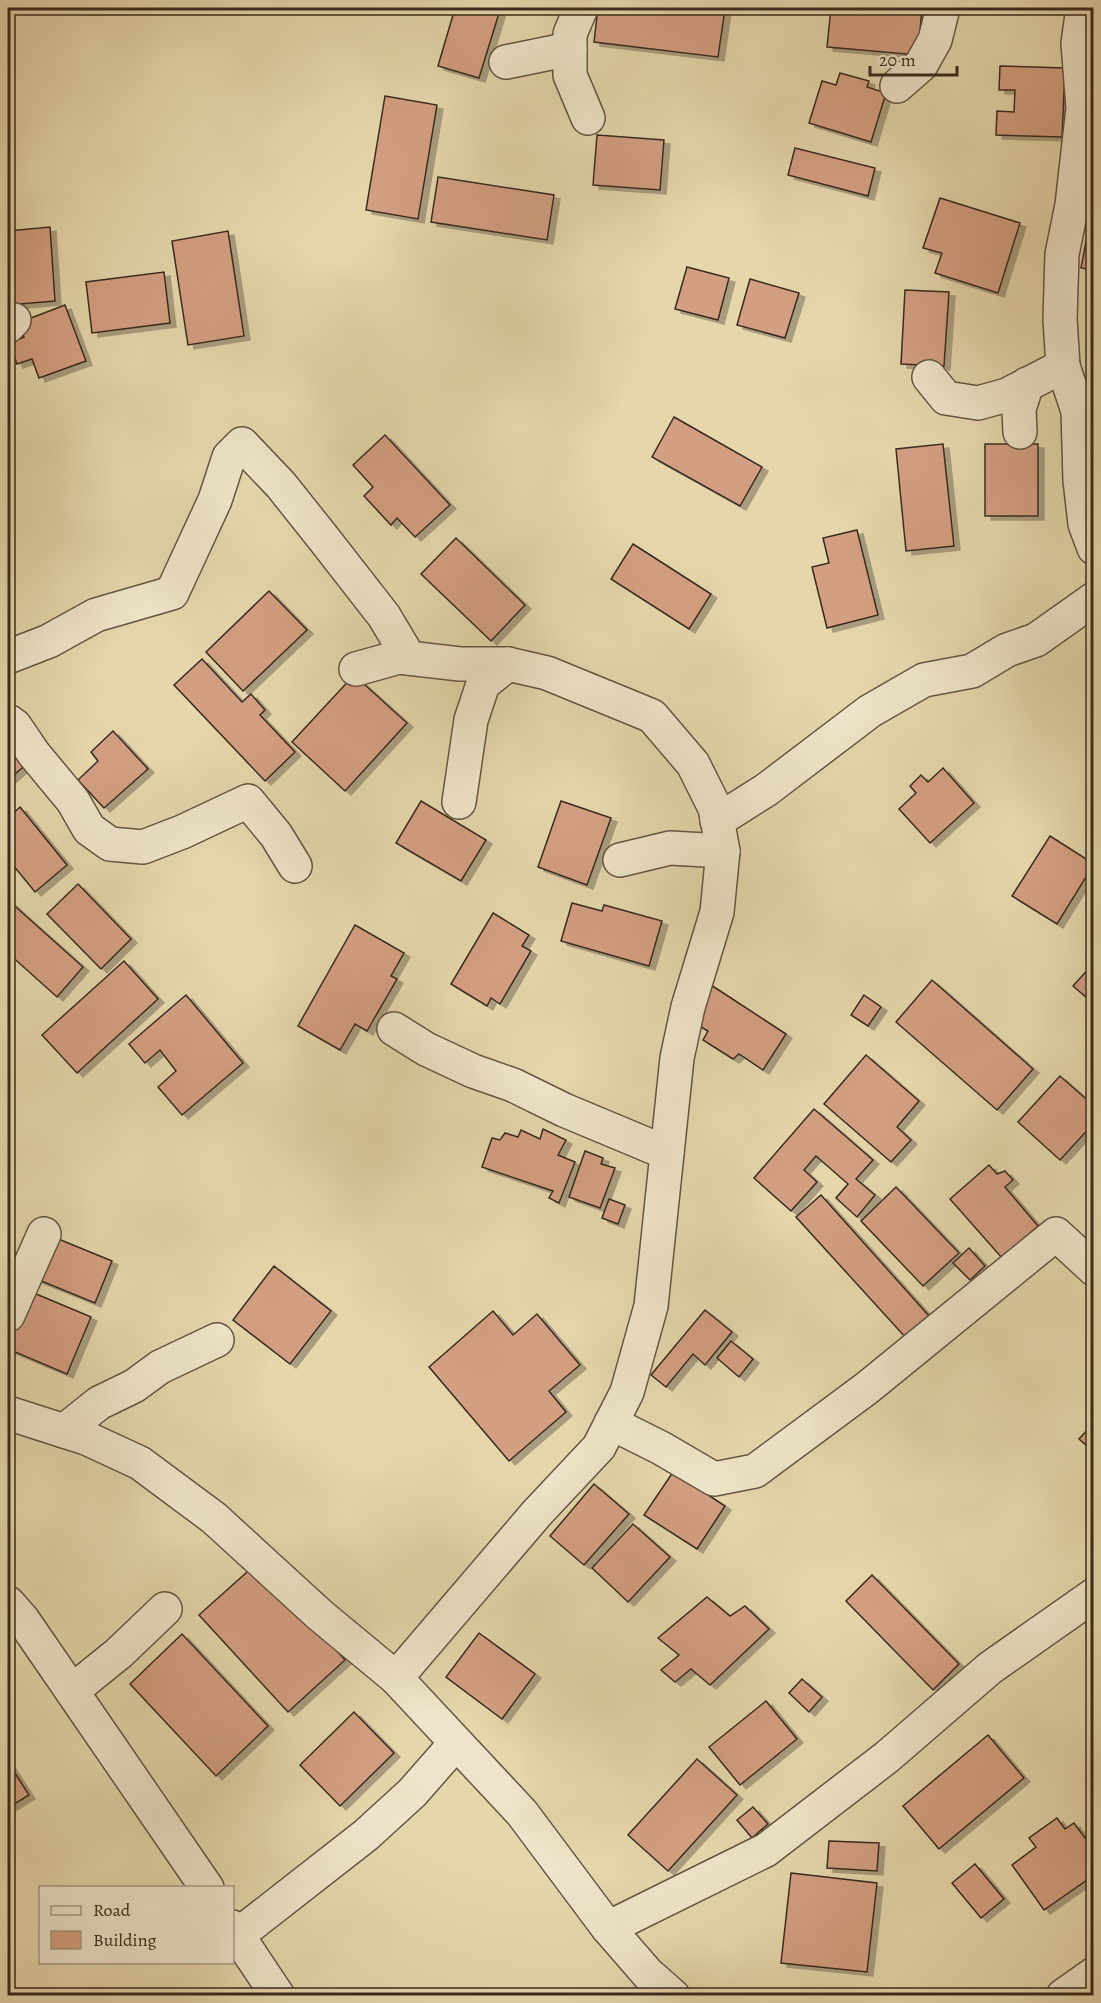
<svg xmlns="http://www.w3.org/2000/svg" width="1101" height="2003" font-family="Alegreya,serif">
  <defs>
    <filter id="shadow"><feDropShadow dx="6" dy="4" stdDeviation="0" flood-color="#0004"/></filter>
  </defs>
  <rect width="100%" height="100%" fill="#e5d6ac"/>
  <filter id="stains"><feTurbulence type="fractalNoise" baseFrequency=".00333" numOctaves="4"/><feColorMatrix values="0 0 0 0 .2 0 0 0 0 .09 0 0 0 0 .02 0 0 0 .5 -.17"/></filter>
  <radialGradient id="worn" r=".72"><stop offset=".6" stop-color="#630" stop-opacity="0"/><stop offset="1" stop-color="#630" stop-opacity=".3"/></radialGradient>
  <!-- building -->
  <g fill="#d39f82" stroke="#392b1e" stroke-width="1.5" filter="url(#shadow)">
    <path d="M455,8H492L500,10L479,78L438,66Z"/>
    <path d="M598,8L725,9L718,57L594,42Z"/>
    <path d="M831,8H922L918,55L827,47Z"/>
    <path d="M1000,66L1065,68L1062,137L996,135L997,111L1014,112L1015,90H999Z"/>
    <path d="M840,73L869,81L867,87L886,93L871,142L809,123L822,81L836,85Z"/>
    <path d="M385,96L437,105L418,219L366,210Z"/>
    <path d="M597,135L664,140L660,190L593,185Z"/>
    <path d="M795,148L875,168L868,196L788,175Z"/>
    <path d="M438,177L554,195L547,240L431,222Z"/>
    <path d="M940,198L1020,223L998,293L935,273L942,253L923,248Z"/>
    <path d="M1091,215L1094,216V270L1081,268Z"/>
    <path d="M50,227L55,301L8,305V231Z"/>
    <path d="M228,231L244,336L188,345L172,241Z"/>
    <path d="M687,267L729,278L718,320L675,309Z"/>
    <path d="M164,272L170,323L92,333L86,282Z"/>
    <path d="M750,279L799,293L785,338L737,325Z"/>
    <path d="M905,290L949,292L944,366L901,364Z"/>
    <path d="M65,305L86,361L39,378L32,359L17,364L9,343L24,337L18,323Z"/>
    <path d="M674,417L762,467L740,506L652,457Z"/>
    <path d="M385,435L450,505L415,537L397,518L391,525L364,496L373,487L353,465Z"/>
    <path d="M943,444L954,546L906,551L896,449Z"/>
    <rect x="985" y="444" width="53" height="72"/>
    <path d="M857,530L878,615L827,628L812,567L829,563L823,538Z"/>
    <path d="M456,538L525,605L491,641L421,574Z"/>
    <path d="M633,544L711,594L689,629L611,579Z"/>
    <path d="M269,591L307,630L243,691L206,652Z"/>
    <path d="M202,659L242,702L251,694L265,710L260,715L295,752L265,781L174,685Z"/>
    <path d="M354,675L407,723L345,791L292,742Z"/>
    <path d="M113,731L148,769L104,808L78,780L98,761L91,752Z"/>
    <path d="M8,736L29,762L8,780Z"/>
    <path d="M943,768L974,803L930,843L899,809L916,793L910,786L921,775L928,782Z"/>
    <path d="M421,801L486,840L461,881L396,843Z"/>
    <path d="M561,801L611,818L587,885L538,867Z"/>
    <path d="M20,807L67,865L35,892L8,859V818Z"/>
    <path d="M1050,836L1094,864L1057,924L1012,896Z"/>
    <path d="M78,884L131,939L101,969L47,914Z"/>
    <path d="M8,900L83,967L57,997L8,953Z"/>
    <path d="M572,903L602,911L604,905L662,921L649,966L561,941Z"/>
    <path d="M493,913L529,935L522,946L531,951L500,1004L491,998L487,1006L451,984Z"/>
    <path d="M355,925L404,953L391,976L397,979L367,1031L355,1024L340,1050L298,1026Z"/>
    <path d="M124,961L158,999L77,1073L42,1035Z"/>
    <path d="M1094,963V1004L1073,986Z"/>
    <path d="M932,980L1033,1069L997,1110L896,1022Z"/>
    <path d="M711,985L786,1034L763,1070L739,1054L733,1059L703,1040L708,1031L688,1019Z"/>
    <path d="M186,995L243,1063L182,1115L158,1087L176,1071L160,1050L145,1063L129,1044Z"/>
    <path d="M864,995L881,1007L868,1026L851,1015Z"/>
    <path d="M866,1055L919,1101L897,1127L911,1140L891,1162L824,1104Z"/>
    <path d="M1060,1076L1094,1106V1123L1060,1160L1018,1122Z"/>
    <path d="M814,1109L873,1160L856,1179L875,1195L857,1217L836,1198L848,1184L816,1156L804,1170L817,1182L791,1211L754,1178Z"/>
    <path d="M543,1129L566,1140L558,1155L575,1162L559,1203L549,1198L553,1191L482,1167L492,1138L500,1140L505,1133L518,1137L521,1130L540,1139Z"/>
    <path d="M585,1151L603,1158L601,1164L615,1168L600,1208L569,1197Z"/>
    <path d="M989,1165L997,1174L1005,1171L1013,1180L1005,1187L1038,1226L1002,1258L950,1199Z"/>
    <path d="M896,1187L959,1253L923,1286L861,1221Z"/>
    <path d="M821,1195L930,1317L906,1338L796,1217Z"/>
    <path d="M609,1199L625,1205L618,1224L602,1218Z"/>
    <path d="M51,1236L112,1261L95,1303L34,1278Z"/>
    <path d="M969,1248L985,1266L970,1280L953,1263Z"/>
    <path d="M274,1266L331,1311L290,1364L233,1320Z"/>
    <path d="M29,1291L91,1317L67,1374L8,1349V1342Z"/>
    <path d="M705,1310L732,1332L705,1365L693,1354L666,1387L651,1375Z"/>
    <path d="M493,1311L513,1335L537,1314L580,1365L549,1391L566,1412L509,1461L429,1367Z"/>
    <path d="M731,1341L753,1359L739,1377L717,1358Z"/>
    <path d="M1094,1423V1452L1079,1439Z"/>
    <path d="M673,1472L725,1506L697,1549L644,1515Z"/>
    <path d="M594,1484L629,1514L584,1565L550,1536Z"/>
    <path d="M633,1524L670,1557L628,1602L592,1568Z"/>
    <path d="M257,1563L345,1660L288,1712L199,1615Z"/>
    <path d="M872,1575L959,1664L933,1690L846,1601Z"/>
    <path d="M707,1597L730,1616L745,1606L769,1629L710,1685L691,1669L675,1682L661,1670L679,1655L658,1638Z"/>
    <path d="M479,1633L535,1674L502,1719L446,1677Z"/>
    <path d="M182,1634L268,1726L216,1776L130,1684Z"/>
    <path d="M802,1679L822,1697L809,1712L789,1693Z"/>
    <path d="M766,1701L797,1739L740,1785L709,1747Z"/>
    <path d="M354,1712L394,1753L340,1806L300,1765Z"/>
    <path d="M988,1735L1024,1778L939,1849L903,1806Z"/>
    <path d="M697,1759L737,1795L668,1871L628,1835Z"/>
    <path d="M8,1762L29,1795L8,1808Z"/>
    <path d="M753,1807L768,1824L752,1838L737,1820Z"/>
    <path d="M1057,1818L1065,1829L1074,1823L1094,1850V1875L1044,1910L1012,1865L1036,1847L1029,1838Z"/>
    <path d="M829,1841L879,1843L877,1871L827,1868Z"/>
    <path d="M975,1864L1004,1899L981,1918L952,1883Z"/>
    <path d="M791,1873L877,1883L867,1972L781,1963Z"/>
  </g>
  <g fill="none" stroke-linecap="round" stroke-linejoin="round">
    <!-- minor casing -->
    <g stroke="#645642" stroke-width="36">
      <g id="minor">
        <path d="M581,8L570,34V75L588,118"/>
        <path d="M1083,8L1078,43L1083,108L1072,205L1062,254L1060,319L1063,366L1078,411L1080,480L1085,524L1094,548"/>
        <path d="M506,62L570,49"/>
        <path d="M897,86L921,65L935,40L943,8"/>
        <path d="M8,326L14,320"/>
        <path d="M929,377L946,398L978,403L1007,395L1063,366"/>
        <path d="M1020,432L1019,409L1027,384"/>
        <path d="M8,657L49,641L96,615L172,593L215,500L229,457L242,444L281,485L324,539L384,616L409,658"/>
        <path d="M356,669L399,657L460,664H508"/>
        <path d="M8,721L15,726L34,754L73,801L89,829L110,844L143,847L182,832L248,801L276,835L295,866"/>
        <path d="M717,821L766,790L870,711L924,680L972,671L1007,650L1036,640L1094,599"/>
        <path d="M620,860L670,848L723,851"/>
        <path d="M394,1029L426,1049L473,1071L513,1085L564,1110L667,1153"/>
        <path d="M8,1315L44,1234"/>
        <path d="M8,1413L86,1438L140,1463L214,1518L320,1615L396,1678L522,1813L608,1928L648,1974L673,1996"/>
        <path d="M611,1423L661,1448L714,1479L755,1471L867,1388L1056,1234L1094,1269"/>
        <path d="M64,1431L99,1403L134,1386L160,1367L217,1340"/>
        <path d="M8,1603L23,1620L207,1888"/>
        <path d="M396,1678L537,1513L599,1447L627,1392L651,1306L677,1058L688,1007L717,912L723,851L715,808L693,764L652,716L547,673L508,664L483,684L471,720L459,802"/>
        <path d="M72,1691L119,1653L165,1609"/>
        <path d="M232,1927L278,1996"/>
        <path d="M608,1928L766,1850L887,1757L990,1668L1094,1595"/>
        <path d="M238,1935L366,1835L412,1793L456,1743"/>
        <path d="M1063,1996L1094,1974"/>
      </g>
    </g>
    <!-- minor -->
    <use href="#minor" stroke="#eee4c9" stroke-width="33"/>
  </g>
  <!-- margin -->
  <rect width="1101" height="2003" fill="none" stroke="#e5d6ac" stroke-width="30"/>
  <rect x="9" y="9" width="1083" height="1985" fill="none" stroke="#392b1e" stroke-width="3"/>
  <rect x="15" y="15" width="1071" height="1973" fill="none" stroke="#392b1e" stroke-width="1.5"/>
  <!-- legend -->
  <rect x="39" y="1886" width="195" height="78" fill="#eee4c9" stroke="#a69a85" stroke-width="1.5"/>
  <rect x="51" y="1906" width="30" height="9" fill="#eee4c9" stroke="#a69a85" stroke-width="1.5"/>
  <text x="93" y="1916" font-size="18" fill="#392b1e">Road</text>
  <rect x="51" y="1931" width="30" height="18" fill="#d39f82" stroke="#a69a85" stroke-width="1.5"/>
  <text x="93" y="1946" font-size="18" fill="#392b1e">Building</text>
  <!-- scale -->
  <path d="M870 66v9h87v-9" fill="none" stroke="#392b1e" stroke-width="3"/>
  <text x="879" y="66" font-size="18" fill="#392b1e" stroke="#eee4c9" stroke-width="4.5" paint-order="stroke">20 m</text>
  <rect width="100%" height="100%" filter="url(#stains)"/>
  <rect width="100%" height="100%" fill="url(#worn)"/>
</svg>
